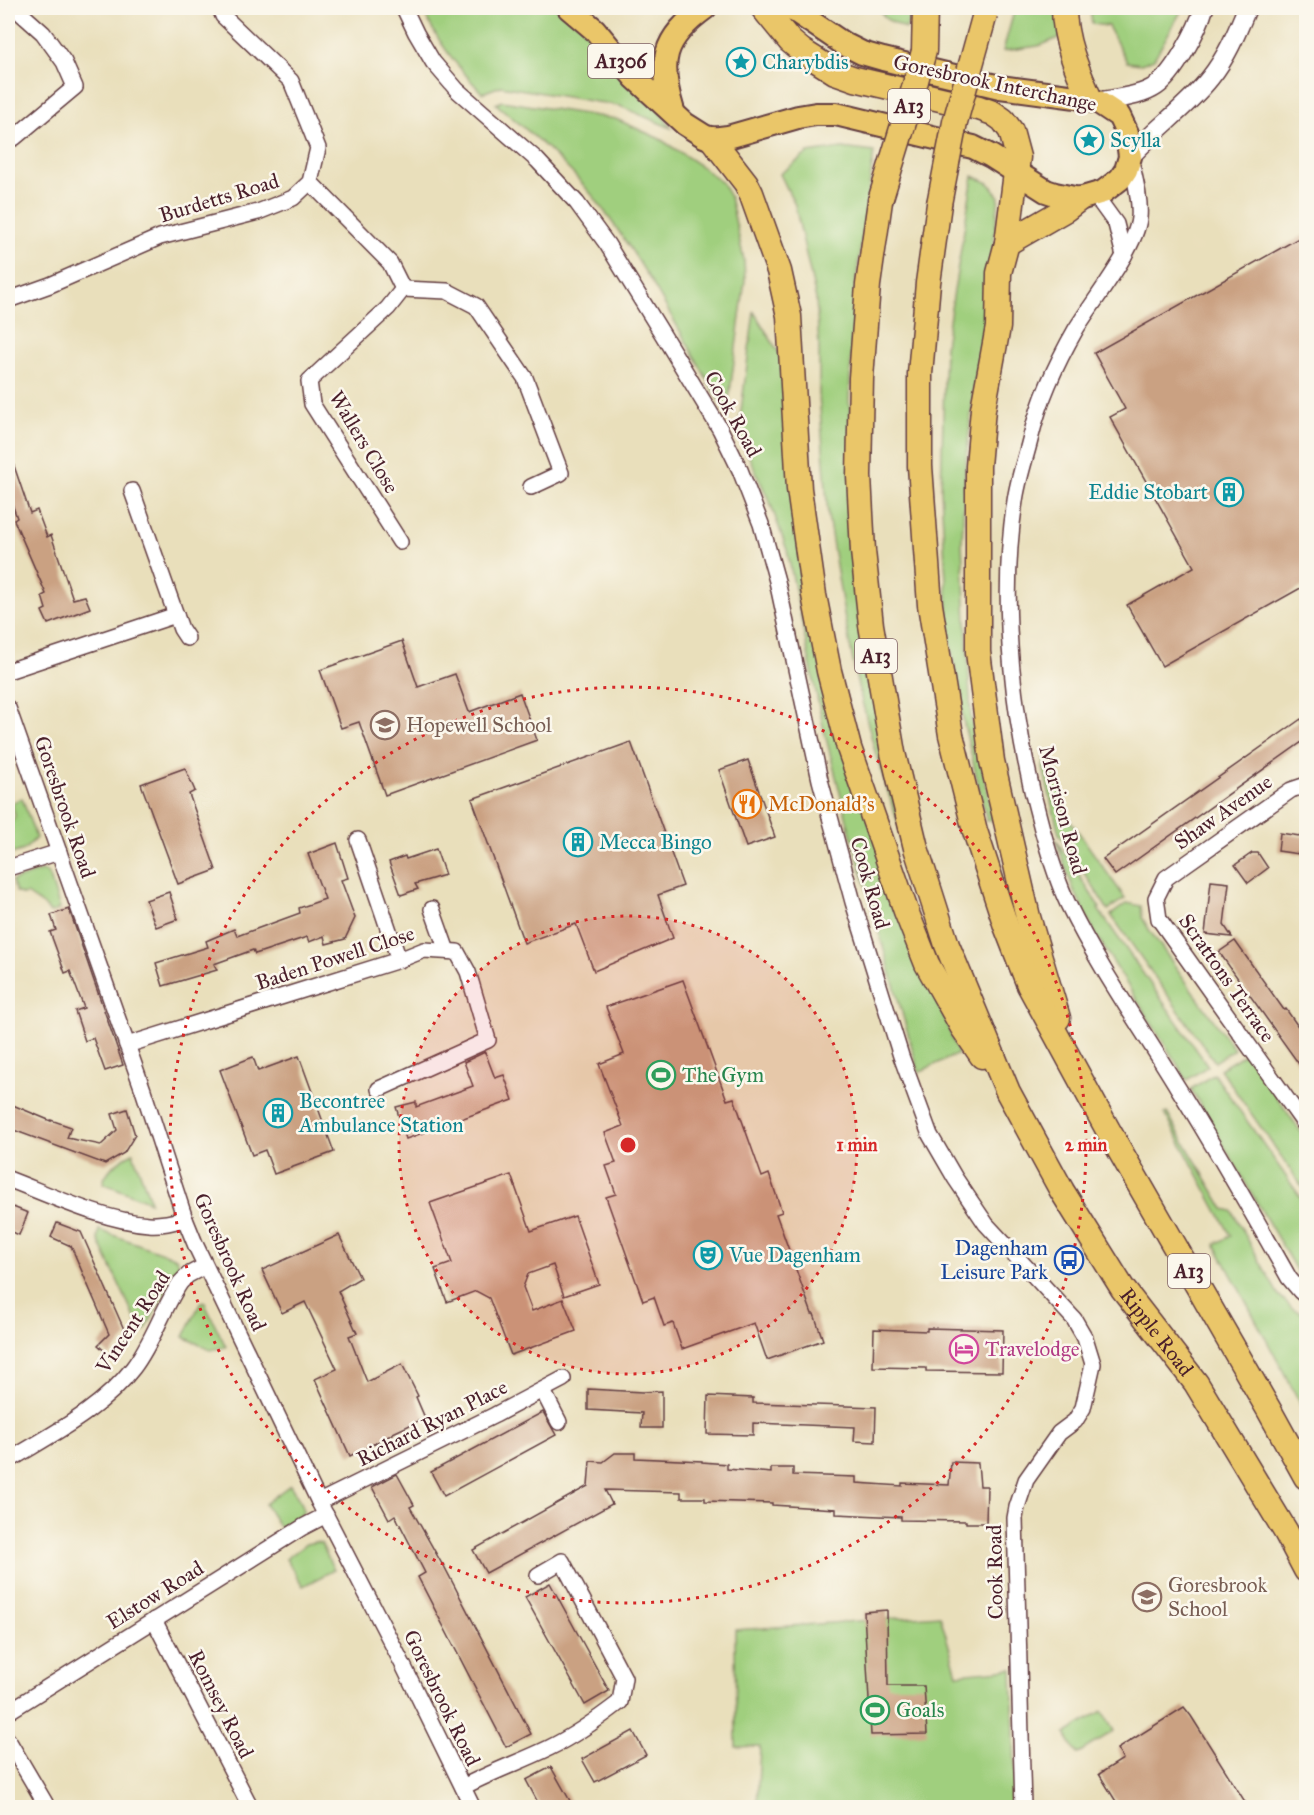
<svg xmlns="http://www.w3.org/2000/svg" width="1314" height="1815" font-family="'IM FELL Great Primer',serif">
  <rect width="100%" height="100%" fill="#fbf7ec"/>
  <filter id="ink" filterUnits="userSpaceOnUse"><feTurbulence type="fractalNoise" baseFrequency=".0167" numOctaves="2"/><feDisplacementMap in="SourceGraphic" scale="12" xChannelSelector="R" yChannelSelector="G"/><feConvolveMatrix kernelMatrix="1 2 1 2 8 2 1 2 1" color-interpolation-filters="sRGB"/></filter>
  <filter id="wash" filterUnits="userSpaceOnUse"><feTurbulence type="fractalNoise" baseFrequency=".008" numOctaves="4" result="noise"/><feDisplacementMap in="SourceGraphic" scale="24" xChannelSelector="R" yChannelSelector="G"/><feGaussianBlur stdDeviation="1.35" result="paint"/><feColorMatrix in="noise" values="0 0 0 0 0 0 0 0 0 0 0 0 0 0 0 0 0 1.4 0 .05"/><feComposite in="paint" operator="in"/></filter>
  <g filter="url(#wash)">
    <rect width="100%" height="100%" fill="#e9dfbb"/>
    <!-- green -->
    <g fill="#a0cf7e" stroke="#757754" stroke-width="1.5">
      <path d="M422,8H569L642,86L671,128L620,106L501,86L482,93C457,66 437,42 422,8Z"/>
      <path d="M878,8H912L906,29L886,19Z"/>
      <path d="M1015,8H1062L1064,36L1038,46L1003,51Z"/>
      <path d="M1090,8H1183L1154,59L1141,64L1127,62L1108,26L1092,24Z"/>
      <path d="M502,101L616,119L660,139L701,166L722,183L730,197L744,260L745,280L727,414C684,340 645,262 592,195C564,161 529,132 496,104Z"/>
      <path d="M842,148L874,152L855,287L849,400L903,838L876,755L857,682L844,614L828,516L819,395V346L816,299L795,205L780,174L808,153Z"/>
      <path d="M973,176L989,183L999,197L991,265L997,274L975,380L965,470L962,544L971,718L994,820L987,821L964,724L949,634L941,491L945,345Z"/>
      <path d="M754,312L784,361L797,510L867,811L958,1054L919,1072L848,824L823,726L787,550L771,505L738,433Z"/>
      <path d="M1051,751L1065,813L1125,898L1108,910L1059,834L1043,768L1046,752Z"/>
      <path d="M22,798L36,838L24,850L8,855V829L15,816L12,803Z"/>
      <path d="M1055,838L1100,908L1098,909L1208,1066L1187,1080L1096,935L1073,888Z"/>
      <path d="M40,871L46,872L50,877L60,909L50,913L46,907L27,894L23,895L16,892L12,881Z"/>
      <path d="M1127,903L1141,906L1142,917L1150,931L1234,1049L1215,1062L1111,915Z"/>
      <path d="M1246,1053L1306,1139V1192L1220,1069Z"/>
      <path d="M1214,1074L1306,1205V1281L1299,1275L1191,1089Z"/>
      <path d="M1167,1113L1224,1209L1232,1211L1278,1294L1292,1308L1306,1316V1414L1215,1244L1231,1236L1165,1114Z"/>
      <path d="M133,1153L149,1197L150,1202L103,1183C106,1169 121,1159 133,1153Z"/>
      <path d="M99,1230L177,1258L179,1265L145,1331L140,1329L98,1239Z"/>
      <path d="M201,1302L205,1303L207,1308L226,1347L210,1350L184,1337Z"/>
      <path d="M290,1485L302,1504L304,1511L300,1516L280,1528L265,1504Z"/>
      <path d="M315,1542L321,1543L334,1570L303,1586L286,1559L306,1544Z"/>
      <path d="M940,1615L957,1674L1012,1669L1016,1807H757L760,1746L736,1747L735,1630Z"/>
      <path d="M1102,1711L1114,1731L1077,1754L1065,1734Z"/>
    </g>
    <g id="blocks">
      <!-- building -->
      <g fill="#caa182">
        <path d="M1306,234V585L1162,666L1127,605L1194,567L1110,417L1125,409L1094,353Z"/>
        <path d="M10,454L30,513L37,510L47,537L51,535L73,599L85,596L90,608L48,624L42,611L46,609L42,596L46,594L14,520L17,518L8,492V455Z"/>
        <path d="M402,641L418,687L455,674L469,712L520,693L537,740L385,795L359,722L341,728L320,670Z"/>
        <path d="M1301,719L1306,728V739L1115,875L1103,859Z"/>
        <path d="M631,742L683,886L658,895L673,938L594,971L576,924L524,943L472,799Z"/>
        <path d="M748,760L775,837L746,847L719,770Z"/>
        <path d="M185,768L195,791L189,794L216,870L178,884L141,784Z"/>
        <path d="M1280,833L1306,837V855L1278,851Z"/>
        <path d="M337,843L348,878L341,880L355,918L345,939L326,944L324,936L309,942L307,937L255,954L253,950L214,964L217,970L163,986L156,963L208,947L206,941L234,929L237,936L300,913L299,908L325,899L308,854Z"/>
        <path d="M436,849L445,875L415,884L418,889L401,895L389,862L405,856L406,859Z"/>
        <path d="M1252,853H1258L1268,868L1248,883L1235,865Z"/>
        <path d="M1211,881L1229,883L1224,925L1232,937L1205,934Z"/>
        <path d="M169,892L178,919L156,927L146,900Z"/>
        <path d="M69,909L123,1065L105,1071L93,1038L85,1041L75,1011L84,1008L70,971L65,973L50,932L56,930L51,915Z"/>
        <path d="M1235,941L1284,1010L1286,1009L1306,1038V1074L1219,952Z"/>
        <path d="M683,980L727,1100L734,1098L762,1177L769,1174L782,1212L776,1214L812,1314H814L823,1340L767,1360L754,1323L682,1349L673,1323L664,1326L654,1297L643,1301L606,1197L616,1194L606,1166L616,1163L605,1133L623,1126L599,1064L624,1054L606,1007Z"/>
        <path d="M485,1052L495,1078L504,1075L513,1100L406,1139L396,1107L416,1102V1107L473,1086L464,1062Z"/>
        <path d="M299,1056L334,1152L274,1174L265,1150L252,1155L220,1070L253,1057L258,1071Z"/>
        <path d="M8,1103L51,1121V1120L71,1127L67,1138L101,1145L117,1130L112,1114L127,1109L135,1135L124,1153L105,1164L8,1128Z"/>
        <path d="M511,1175L531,1231L575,1216L599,1284L564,1296L553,1265L528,1274L523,1287L532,1311L563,1299L576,1331L511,1355L489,1298L476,1291L447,1302L435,1269L452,1263L430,1203Z"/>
        <path d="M8,1205L28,1213L19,1235L8,1230Z"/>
        <path d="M57,1223L81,1232L127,1336L110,1356L98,1345L109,1334L71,1246L51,1237Z"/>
        <path d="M339,1235L360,1278L338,1291L357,1333L349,1336L367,1382L402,1364L418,1396L416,1397L425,1418L393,1433V1434L350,1456L315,1379L337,1369L305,1302L282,1313L262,1270Z"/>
        <path d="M927,1328L1003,1330L1002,1372L926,1371V1368L873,1367L874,1329L927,1331Z"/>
        <path d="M588,1389L642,1392L662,1391V1428H641L642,1413L588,1410Z"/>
        <path d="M708,1396L753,1398V1403L876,1407L875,1442L854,1441L855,1427L753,1423V1435L707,1434Z"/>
        <path d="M543,1412L556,1435L444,1496L431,1472Z"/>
        <path d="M615,1453H635V1458L702,1461V1462L727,1464V1469L771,1473V1468H793V1475L856,1477V1483L902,1486V1483L949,1485L951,1462L978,1463L980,1486H987L986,1523H966V1521L901,1520V1517L836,1514V1509L772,1505V1503L705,1501V1498H681V1492L605,1490L612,1504L486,1573L473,1550L588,1486L590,1461L603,1462Z"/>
        <path d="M397,1474L414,1505L410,1507L442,1564H443L531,1734L506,1747L418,1577L425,1573L395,1515L389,1519L372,1487Z"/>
        <path d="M550,1583L609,1691L585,1705L525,1597Z"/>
        <path d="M887,1610L888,1686H924L927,1734L871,1735L864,1612Z"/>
        <path d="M1184,1707L1191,1716L1249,1808H1120L1099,1774L1123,1759L1117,1749Z"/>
        <path d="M633,1731L646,1755L595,1782L582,1759Z"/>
        <path d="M551,1767L574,1808H541L526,1780Z"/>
      </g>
    </g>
  </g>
  <g filter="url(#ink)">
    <use href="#blocks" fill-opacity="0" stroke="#623c41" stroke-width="1.5"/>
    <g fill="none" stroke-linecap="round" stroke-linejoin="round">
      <!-- minor casing -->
      <g stroke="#623c41" stroke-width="18">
        <g id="minor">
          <path d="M404,8L416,33L433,62L457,90L537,160L577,203L607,244L663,335L720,429L740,470L761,524L777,581L820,780L853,902L901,1056L930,1135L955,1178L986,1224L1074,1319L1085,1338L1093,1364L1083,1408L1075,1421L1059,1433L1026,1480L1017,1507L1015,1518L1023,1808"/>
          <path d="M14,138L75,87L64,62L43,33L15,8"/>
          <path d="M1130,157C1134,175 1141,200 1139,218C1136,248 1093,301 1076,329C1057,362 1040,399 1031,436C1026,457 1018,479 1015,501C999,607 1013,726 1042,829C1049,854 1057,881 1068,904C1099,968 1141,1027 1178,1088C1217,1150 1253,1214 1289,1278L1300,1291L1306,1296"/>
          <path d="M310,182L390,263L403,289L388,308L309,381L312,404L400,542"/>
          <path d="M1095,195L1116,224L1124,256"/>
          <path d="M403,289L447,291L476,306L525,378L561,473L531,487"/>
          <path d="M8,300L50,285L160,237L258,212L293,198L310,182L318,148L291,81L223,16L220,8"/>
          <path d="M176,615L181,629L187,638"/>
          <path d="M8,671L176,615L132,491"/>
          <path d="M8,708L143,1090L185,1219L196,1246L319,1502L402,1663L473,1808"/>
          <path d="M1306,785L1291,790L1166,878L1156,898L1159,919L1306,1126"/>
          <path d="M358,840L399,960"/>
          <path d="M8,868L59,852"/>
          <path d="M432,909L447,951"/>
          <path d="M127,1045L399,960L424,950L457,952L468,972L488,1040L379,1089"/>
          <path d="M8,1179C50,1195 104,1221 149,1224C161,1225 173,1222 185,1219"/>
          <path d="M543,1391L559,1422"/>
          <path d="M8,1461C52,1434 101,1410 133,1368C153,1342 162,1310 180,1283L188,1275L205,1266"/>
          <path d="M319,1502L495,1415L563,1379"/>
          <path d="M154,1620L251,1808"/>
          <path d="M8,1712L303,1527L326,1515"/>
          <path d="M8,1740L48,1808"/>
          <path d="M463,1787C491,1772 520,1762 549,1748C574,1736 598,1719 620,1702L624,1678L562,1561L538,1575"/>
        </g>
      </g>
      <!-- tertiary casing -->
      <g stroke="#623c41" stroke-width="21">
        <g id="tertiary">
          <path d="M1098,102C1116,98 1140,97 1156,86C1174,74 1198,29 1204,8"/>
          <path d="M1130,157C1155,129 1187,107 1210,78C1227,57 1237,32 1247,8"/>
        </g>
      </g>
      <!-- primary casing -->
      <g stroke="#623c41" stroke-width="26">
        <g id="primary">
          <path d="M569,8L595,30L635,78L685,124L704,136L712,139L728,137L798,117L816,114H836L973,147L991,156L1046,191L1055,194L1079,199L1103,192L1120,179L1126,170L1130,157L1127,133L1119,116L1098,102L1076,97L1000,87L883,59L862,53L844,44L795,11L786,8"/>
          <path d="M673,111C658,62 662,39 705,8"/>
        </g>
      </g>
      <!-- trunk casing -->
      <g stroke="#623c41" stroke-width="27">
        <g id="trunk">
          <path d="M763,8L790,41L802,51L835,72L855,79L979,108L993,113L1003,120L1011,131L1018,157L1007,243L999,273L998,327L983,409L978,466V652L992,761L1028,917L1058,1018"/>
          <path d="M1064,8C1064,40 1077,70 1090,99"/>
          <path d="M712,139L746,183L751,193L779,271L789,316L799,489L814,595L829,671L849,748L906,911L927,964L963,1028L982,1056"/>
          <path id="s1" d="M880,201L868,285L861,378L859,476L863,551L871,625L893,753L916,848L947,945L1008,1092L1062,1191L1123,1289L1196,1383L1286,1532L1306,1570"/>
          <path d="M939,204L928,283L920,374V466L930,605L951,735L975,831L1006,926L1029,985L1108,1130L1269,1410L1306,1477"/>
          <path d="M1007,243L1066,209L1079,199"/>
        </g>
      </g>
      <!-- minor -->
      <use href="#minor" stroke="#fff" stroke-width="15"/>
      <!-- tertiary -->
      <use href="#tertiary" stroke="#fff" stroke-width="18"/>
      <!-- primary -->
      <use href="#primary" stroke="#eac669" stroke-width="22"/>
      <!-- trunk -->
      <use href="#trunk" stroke="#eac669" stroke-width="24"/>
      <!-- trunk-bridge casing -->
      <g stroke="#623c41" stroke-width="27" stroke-linecap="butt">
        <g id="trunk-bridge">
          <path d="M880,201L911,99L924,51L925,8"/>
          <path d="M939,204L955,122L985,14"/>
        </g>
      </g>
      <!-- trunk-bridge -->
      <use href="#trunk-bridge" stroke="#eac669" stroke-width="24"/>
    </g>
  </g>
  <!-- distance rings -->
  <circle cx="628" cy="1145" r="229" fill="#d62828" fill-opacity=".12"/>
  <g fill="none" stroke="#d62828" stroke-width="3" stroke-dasharray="3 6">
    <circle cx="628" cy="1145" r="229"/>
    <circle cx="628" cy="1145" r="458"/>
  </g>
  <!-- icons -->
  <defs>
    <g id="sight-ring" transform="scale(1.5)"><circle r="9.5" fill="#fbf7ec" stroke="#0f9aa8" stroke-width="1.5"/><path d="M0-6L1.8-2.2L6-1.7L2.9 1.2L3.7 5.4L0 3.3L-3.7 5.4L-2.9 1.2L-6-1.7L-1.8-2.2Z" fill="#0f9aa8"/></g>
    <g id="building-ring" transform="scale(1.5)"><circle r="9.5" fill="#fbf7ec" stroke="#0f9aa8" stroke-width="1.5"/><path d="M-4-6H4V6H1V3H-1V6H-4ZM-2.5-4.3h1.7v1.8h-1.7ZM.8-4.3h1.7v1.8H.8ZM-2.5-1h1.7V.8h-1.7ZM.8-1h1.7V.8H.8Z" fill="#0f9aa8"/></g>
    <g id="school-ring" transform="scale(1.5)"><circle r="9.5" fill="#fbf7ec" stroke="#8d6e63" stroke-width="1.5"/><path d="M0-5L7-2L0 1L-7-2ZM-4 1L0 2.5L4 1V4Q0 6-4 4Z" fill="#8d6e63"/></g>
    <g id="restaurant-ring" transform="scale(1.5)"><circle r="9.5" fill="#fbf7ec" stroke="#e8710a" stroke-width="1.5"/><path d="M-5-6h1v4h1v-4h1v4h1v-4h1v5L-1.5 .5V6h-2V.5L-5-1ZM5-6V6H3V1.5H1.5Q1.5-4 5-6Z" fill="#e8710a"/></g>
    <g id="stadium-ring" transform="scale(1.5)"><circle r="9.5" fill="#fbf7ec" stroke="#2e9e5b" stroke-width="1.5"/><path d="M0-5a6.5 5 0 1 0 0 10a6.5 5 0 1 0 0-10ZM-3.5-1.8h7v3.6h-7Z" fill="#2e9e5b"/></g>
    <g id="theatre-ring" transform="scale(1.5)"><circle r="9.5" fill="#fbf7ec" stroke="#0f9aa8" stroke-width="1.5"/><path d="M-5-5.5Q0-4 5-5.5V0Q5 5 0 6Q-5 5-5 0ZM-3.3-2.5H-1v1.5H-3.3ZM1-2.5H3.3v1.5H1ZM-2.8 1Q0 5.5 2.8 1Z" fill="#0f9aa8"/></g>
    <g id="bus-ring" transform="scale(1.5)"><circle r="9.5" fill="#fbf7ec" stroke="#1a4fb4" stroke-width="1.5"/><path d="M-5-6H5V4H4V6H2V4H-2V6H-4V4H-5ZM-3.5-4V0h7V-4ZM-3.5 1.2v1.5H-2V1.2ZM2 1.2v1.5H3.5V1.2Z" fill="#1a4fb4"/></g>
    <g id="hotel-ring" transform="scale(1.5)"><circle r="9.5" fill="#fbf7ec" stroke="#d1479c" stroke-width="1.5"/><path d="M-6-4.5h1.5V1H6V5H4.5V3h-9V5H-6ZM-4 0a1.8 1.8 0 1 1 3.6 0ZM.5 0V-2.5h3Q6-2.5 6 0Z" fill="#d1479c"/></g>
  </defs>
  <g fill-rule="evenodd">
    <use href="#sight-ring" x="741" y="62"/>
    <use href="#sight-ring" x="1089" y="140"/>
    <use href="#building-ring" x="1229" y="492"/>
    <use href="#school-ring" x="385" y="725"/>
    <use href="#restaurant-ring" x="747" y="804"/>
    <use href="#building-ring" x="578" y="842"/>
    <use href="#stadium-ring" x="661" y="1075"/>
    <use href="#building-ring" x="278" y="1113"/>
    <use href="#theatre-ring" x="708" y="1255"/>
    <use href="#bus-ring" x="1069" y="1260"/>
    <use href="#hotel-ring" x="964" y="1349"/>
    <use href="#school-ring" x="1147" y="1597"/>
    <use href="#stadium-ring" x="875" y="1710"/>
  </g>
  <g text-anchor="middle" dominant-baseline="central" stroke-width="5" stroke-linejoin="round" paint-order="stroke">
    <!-- shield labels -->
    <g fill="#fbf7ec" stroke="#7f6065" stroke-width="1.5">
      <rect x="588" y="44" width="66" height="34" rx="4.5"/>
      <rect x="888" y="89" width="42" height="34" rx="4.5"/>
      <rect x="855" y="639" width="42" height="34" rx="4.5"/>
      <rect x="1168" y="1254" width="42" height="34" rx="4.5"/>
    </g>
    <g font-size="20" font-weight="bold" fill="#4a1f2b">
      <text x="621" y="61">A1306</text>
      <text x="909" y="106">A13</text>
      <text x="876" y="656">A13</text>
      <text x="1189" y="1271">A13</text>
    </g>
    <!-- culture labels -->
    <g font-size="21" fill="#0d838f" stroke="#fbf7ec" text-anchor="start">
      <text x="762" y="62">Charybdis</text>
      <text x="1110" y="140">Scylla</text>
      <text x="1208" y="492" text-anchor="end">Eddie Stobart</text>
      <text x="599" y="842">Mecca Bingo</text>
      <text x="299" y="1101">Becontree<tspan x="299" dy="24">Ambulance Station</tspan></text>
      <text x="729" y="1255">Vue Dagenham</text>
    </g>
    <!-- street labels -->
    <g font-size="21" fill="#4a1f2b" stroke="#fbf7ec">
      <text transform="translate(995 83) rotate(12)">Goresbrook Interchange</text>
      <text transform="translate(219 198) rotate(-17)">Burdetts Road</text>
      <text transform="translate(733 414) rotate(61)">Cook Road</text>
      <text transform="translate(364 442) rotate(59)">Wallers Close</text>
      <text transform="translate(65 807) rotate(71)">Goresbrook Road</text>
      <text transform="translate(1063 810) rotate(75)">Morrison Road</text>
      <text transform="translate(1223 812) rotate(-35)">Shaw Avenue</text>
      <text transform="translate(870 883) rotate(74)">Cook Road</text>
      <text transform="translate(335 958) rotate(-18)">Baden Powell Close</text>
      <text transform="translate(1227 978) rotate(55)">Scrattons Terrace</text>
      <text transform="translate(230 1262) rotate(66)">Goresbrook Road</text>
      <text transform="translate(133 1322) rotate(-57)">Vincent Road</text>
      <text stroke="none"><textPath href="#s1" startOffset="1197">Ripple Road</textPath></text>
      <text transform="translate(432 1423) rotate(-27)">Richard Ryan Place</text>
      <text transform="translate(995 1572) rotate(-91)">Cook Road</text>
      <text transform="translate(155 1595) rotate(-32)">Elstow Road</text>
      <text transform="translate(442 1698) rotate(64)">Goresbrook Road</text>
      <text transform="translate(221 1704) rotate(63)">Romsey Road</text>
    </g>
    <!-- education labels -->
    <g font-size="21" fill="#785e54" stroke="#fbf7ec" text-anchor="start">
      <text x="406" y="725">Hopewell School</text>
      <text x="1168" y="1585">Goresbrook<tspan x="1168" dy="24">School</tspan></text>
    </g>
    <!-- food labels -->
    <g font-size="21" fill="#c56008" stroke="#fbf7ec" text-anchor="start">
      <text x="768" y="804">McDonald's</text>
    </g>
    <!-- leisure labels -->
    <g font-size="21" fill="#27864d" stroke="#fbf7ec" text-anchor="start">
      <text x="682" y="1075">The Gym</text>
      <text x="896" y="1710">Goals</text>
    </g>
    <!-- transit labels -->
    <g font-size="21" fill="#164399" stroke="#fbf7ec" text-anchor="end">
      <text x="1048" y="1248">Dagenham<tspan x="1048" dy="24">Leisure Park</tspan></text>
    </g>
    <!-- hotel labels -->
    <g font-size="21" fill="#b23c85" stroke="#fbf7ec" text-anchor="start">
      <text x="985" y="1349">Travelodge</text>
    </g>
  </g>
  <circle cx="628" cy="1145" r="9" fill="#d62828" stroke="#fbf7ec" stroke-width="3"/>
  <g font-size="18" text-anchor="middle" font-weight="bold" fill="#d62828" stroke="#fbf7ec" stroke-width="5" stroke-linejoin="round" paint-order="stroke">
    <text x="857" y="1151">1 min</text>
    <text x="1086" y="1151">2 min</text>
  </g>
  <!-- margin -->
  <rect width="1314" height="1815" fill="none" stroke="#fbf7ec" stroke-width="30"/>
</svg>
